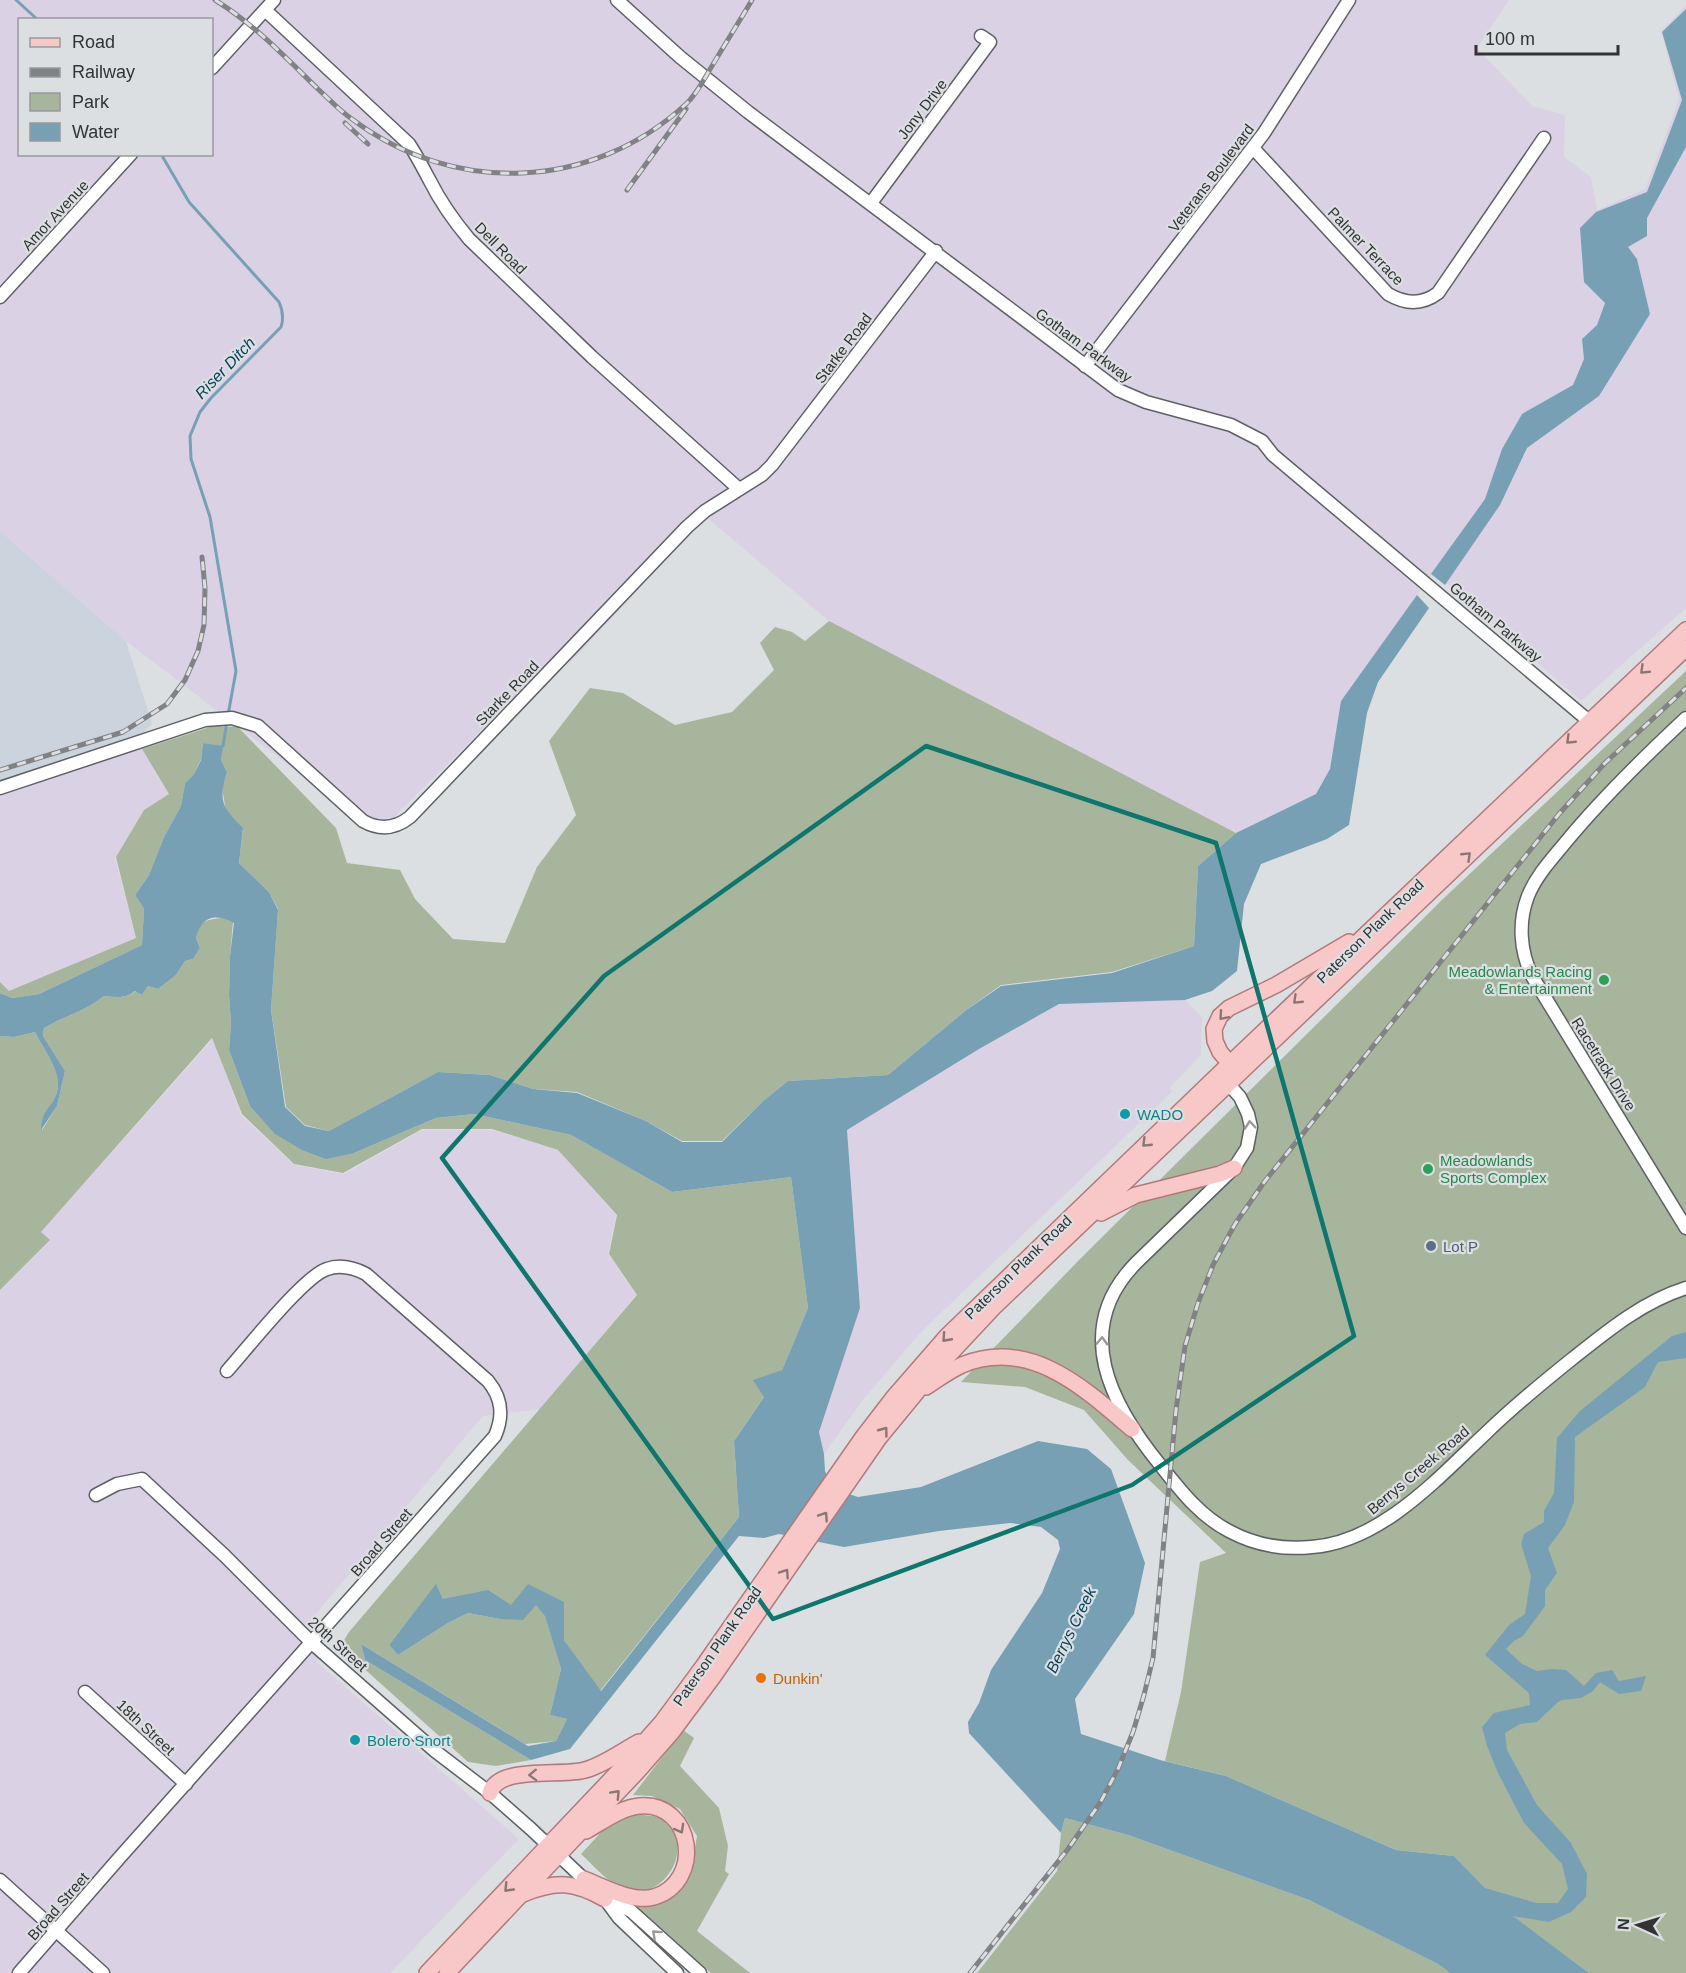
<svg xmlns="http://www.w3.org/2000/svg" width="1686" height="1973" font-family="Helvetica,sans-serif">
  <rect width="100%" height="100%" fill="#dcdfe2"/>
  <!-- built -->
  <path fill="#cbd4dc" d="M0,531L126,641L152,724L136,740L0,784Z"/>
  <!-- industrial -->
  <g fill="#dad1e5" fill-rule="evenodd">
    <path d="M0,0H1509L1477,48L1532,106L1565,115L1564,157L1591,177L1597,210L1645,189L1679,99L1661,31L1686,5V9L1662,32L1682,100L1647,192L1596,212L1584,282L1605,303L1597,325L1582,339L1584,359L1573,385L1522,414L1502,449L1485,499L1342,701L1330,769L1316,794L1236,833L920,671L829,621L705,516L575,658L525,687L387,824L360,820L126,641L0,531ZM20,20H212V154H20Z"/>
    <path d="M1686,147V608L1581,701L1446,583L1500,505L1527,448L1599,396L1650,314L1627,246L1647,236V218Z"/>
    <path d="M136,740L169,794L144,810L115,858L136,938L9,992L0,982V784Z"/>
    <path d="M1185,1000L1202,1017L1201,1055L1169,1088L1173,1091L921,1332L862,1401L824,1454L819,1432L860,1308L847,1130L979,1049L1059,1004Z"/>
    <path d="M213,1039L241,1115L294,1165L344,1174L422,1130H492L558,1150L616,1215L608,1254L636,1295L540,1409L483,1416L309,1622L318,1663L519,1839L390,1973H0V1290L50,1241L41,1232Z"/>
  </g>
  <!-- green -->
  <g fill="#a8b59d">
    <path d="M829,621L1236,833L1198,866L1194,946L1112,972L1001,985L965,1011L888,1075L788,1081L763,1101L722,1141H682L646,1121L577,1092L533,1089L490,1075L438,1072L329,1131L305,1125L286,1107L271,1010L278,909L269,892L239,863L243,829L226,811L222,788L227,772L221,760L222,747L203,743L201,759L194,774L185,783L181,806L164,837L149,875L135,895L144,909L142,945L39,994L12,998L0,993V982L9,991L136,938L116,857L144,810L169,794L142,749L213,726L238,727L336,828L347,863L400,870L415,899L453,939L505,943L537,867L576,815L549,741L590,688L623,693L675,725L732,712L774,670L760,643L775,627L792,632L805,641Z"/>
    <path d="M1686,671V1973H1589L1511,1915L1454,1856L1396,1850L1226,1776L1165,1761L1181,1692L1200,1562L1226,1553L1128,1460L1084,1410L1025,1387L961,1382L1080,1259L1444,898Z"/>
    <path d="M222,918L233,922L230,956L229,996L231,1023L229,1050L250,1106L354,1153L436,1118L474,1114L571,1135L672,1192L791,1177L808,1308L782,1370L734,1441L739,1517L600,1691L564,1640V1602L511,1606L443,1599L436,1585L389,1645L398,1655L448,1623L468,1613L500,1619L536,1604L545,1615L561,1669L550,1715L567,1719L556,1741L525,1744L361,1644L365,1660L531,1760L496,1766L468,1762L340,1647L349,1632L637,1295L609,1254L617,1215L558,1150L492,1129H422L343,1173L294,1164L242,1114L212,1038L41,1232L50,1240L0,1290V1036L14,1037L35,1032C45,1053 68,1078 53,1101C46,1112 41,1116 42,1130L57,1106L65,1071L43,1036L44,1028C64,1016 86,1011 104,996C115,997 126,999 136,991L142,995L148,986L158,989L176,975L185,961L193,959L200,948L196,938C201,920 204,920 222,918Z"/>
    <path d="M683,1730L694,1738L680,1766L719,1808L728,1846L725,1871L729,1874L697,1931L750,1973H711L632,1906L662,1901L691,1871L697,1836L680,1809L652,1796L633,1795Z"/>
    <path d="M635,1814L661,1817C665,1823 673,1829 675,1835C686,1864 658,1898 628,1891C613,1888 592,1864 581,1854L605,1828Z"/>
    <path d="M1065,1818L1128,1835L1309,1900L1438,1964L1450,1973H977L1057,1871L1061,1833Z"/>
  </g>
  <!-- water -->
  <g fill="#77a0b5">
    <path d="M1686,9V147L1647,218V236L1628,247L1637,259L1650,314L1599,396L1527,448L1500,505L1445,585L1431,574L1485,499L1502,449L1522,414L1573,385L1584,359L1582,339L1597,325L1605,303L1584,282L1580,228L1596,212L1647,192L1682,100L1662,32Z"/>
    <path d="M1417,595L1429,608L1378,682L1367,713L1349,825L1327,839L1261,864L1244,904L1237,971L1212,991L1185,1000L1059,1004L979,1049L847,1130L860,1308L819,1432L824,1454L825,1471L833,1489L858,1497L921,1487L1038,1441L1087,1449L1111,1469L1145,1563L1134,1614L1075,1699L1081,1734L1160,1760L1226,1776L1396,1850L1454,1856L1485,1888L1536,1903H1558L1568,1889L1562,1864L1524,1823L1498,1773L1487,1746L1482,1727L1494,1713L1530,1705L1529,1693L1485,1655L1509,1625L1525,1614L1531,1576L1521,1544L1524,1534L1544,1522V1511L1554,1493L1557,1438L1580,1411L1672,1336L1686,1332V1358L1658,1362L1645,1387L1575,1437L1574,1502L1565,1525L1548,1548L1557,1573L1545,1590V1606L1523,1636L1514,1641L1506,1649L1522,1664L1537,1671L1552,1669L1566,1670L1584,1686L1596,1673L1612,1670L1619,1681L1646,1676L1641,1691L1619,1694L1600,1682L1593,1691L1581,1698L1562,1700L1558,1702L1537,1722L1520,1724L1505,1733L1507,1750L1537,1805L1571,1843L1587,1874L1586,1897L1571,1912L1549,1922L1513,1916L1589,1973H1450L1438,1964L1309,1900L1128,1835L1065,1818L1061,1833L969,1733L968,1722L979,1703L991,1670L1042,1593L1060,1549L1058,1540L1041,1527L1010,1523L939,1531L844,1547L779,1534L764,1538L739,1536L570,1749L531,1760L365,1660L361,1644L528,1746L556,1741L567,1719L550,1715L561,1669L545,1616L536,1605L523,1620L500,1619L468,1613L448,1623L398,1655L389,1645L436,1584L443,1599L488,1590L511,1605L528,1584L564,1602V1640L601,1691L739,1517L734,1441L764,1397L753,1380L782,1370L808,1308L791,1177L672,1192L571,1135L474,1114L436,1118L354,1153L326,1159L302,1150L275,1134L250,1106L229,1050L231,1023L229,996L230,956L234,923C214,913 202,916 196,938L200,948L193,959L185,961L176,975L158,989L148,986L142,995L135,991C126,999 115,997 104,996C86,1011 64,1016 44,1028L43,1036L65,1071L57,1106L41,1130C42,1114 45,1113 53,1101C68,1078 45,1053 35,1032L14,1037L0,1036V993L12,998L39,994L142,945L144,909L135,895L149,875L164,837L181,806L185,783L194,774L201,760L203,743L223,746L221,760L227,772C218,801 222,807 243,828L239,863L269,892L278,910L271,1010L285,1107L305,1126L329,1131L438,1072L490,1075L533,1089L577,1093L646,1121L682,1142H722L763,1101L788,1081L888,1075L965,1011L1001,986L1112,973L1194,946L1198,866L1236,833L1316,794L1330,769L1341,701Z"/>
  </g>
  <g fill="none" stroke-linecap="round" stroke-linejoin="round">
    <!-- stream -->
    <g stroke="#77a0b5" stroke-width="3">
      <path d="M16,0L38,20"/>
      <path d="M161,154L189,202L279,302C283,311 284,318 281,327L211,398L200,412L190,436L191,459L210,517L236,671L228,715"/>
      <path d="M223,746L227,721"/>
    </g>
    <!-- minor casing -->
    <g stroke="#5e6164" stroke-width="15">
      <g id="minor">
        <path d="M617,0L680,57L748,112L1118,390L1146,402L1231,425L1262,441L1273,455L1596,727"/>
        <path d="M265,10L409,144C417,156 423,168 430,181C440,201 454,221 469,239L592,357L739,489"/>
        <path d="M212,68L274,0"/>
        <path d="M1253,148L1388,294C1405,304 1422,305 1438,293L1544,138"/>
        <path d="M871,203L990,42L981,36"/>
        <path d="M0,297L131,154"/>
        <path d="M1085,366L1264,133L1349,0"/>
        <path d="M1686,718C1643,758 1602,798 1565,843C1551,860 1536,876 1528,896C1518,922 1520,951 1532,976L1686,1228"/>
        <path d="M0,788L205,720L232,718L258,726L363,821C379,830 395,829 410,817L687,527L705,511L762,475L772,465L936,251"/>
        <path d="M1223,1078L1240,1097L1248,1114L1251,1127L1247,1148L1234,1168L1137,1262C1070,1329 1111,1405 1161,1466C1181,1491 1200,1516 1229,1531C1255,1545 1283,1550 1312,1547C1381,1542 1438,1478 1486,1433C1513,1407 1542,1383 1572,1359C1607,1331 1642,1302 1686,1288"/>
        <path d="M96,1495L117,1484L142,1479L225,1556L312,1643L435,1751L490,1793L531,1829L605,1899L619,1918L677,1973"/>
        <path d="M85,1692L186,1784"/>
        <path d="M0,1880L103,1973"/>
        <path d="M607,1900L631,1911L700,1973"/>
        <path d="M19,1973L121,1856L495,1436C504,1415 502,1398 488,1381L366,1274C354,1268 341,1264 327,1269C304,1276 246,1350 227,1371"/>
      </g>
    </g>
    <!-- major casing -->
    <g stroke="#b07a7b" stroke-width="18">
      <g id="major">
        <path d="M1236,1071L1220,1052L1215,1041L1214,1029L1220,1016L1229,1008L1276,985L1349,942"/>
        <path d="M1101,1213L1136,1195L1220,1174L1234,1168"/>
        <path d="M926,1387C938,1379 949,1371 962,1365C1030,1337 1084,1388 1132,1429"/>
        <path d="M490,1793C498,1765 561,1777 585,1770C604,1765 622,1751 639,1742"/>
        <path d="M584,1879C604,1887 632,1903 654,1897C704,1882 694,1802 640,1806C622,1807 602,1822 586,1831"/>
        <path d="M523,1894C557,1880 574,1882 605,1899"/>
        <path d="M427,1973L616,1774L662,1722L704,1665L863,1437L893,1398L947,1336L1219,1074L1686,630"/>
        <path d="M447,1973L637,1772L672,1732L713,1677L879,1438L934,1371L993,1308L1686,648"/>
      </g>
    </g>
    <!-- minor -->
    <use href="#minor" stroke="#fff" stroke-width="12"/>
    <!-- major -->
    <use href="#major" stroke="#f8c7c7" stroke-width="15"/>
    <!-- rail casing -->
    <g stroke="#808284" stroke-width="5">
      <g id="rail">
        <path d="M215,0C254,24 285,57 318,89C329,99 340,111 352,119C454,196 592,191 686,104C697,94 704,79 712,66C725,44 739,22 752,0"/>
        <path d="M345,123L368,144"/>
        <path d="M627,190L686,109"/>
        <path d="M0,770L123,732L167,704L185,680L198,651L204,625L205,588L202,557"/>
        <path d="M970,1973L1068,1849L1100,1803L1118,1769L1133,1732L1144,1695L1153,1658L1176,1410L1185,1346L1198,1303L1213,1265L1235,1224L1265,1181L1559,814L1605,763L1686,688"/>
      </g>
    </g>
    <!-- rail -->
    <use href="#rail" stroke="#dcdfe2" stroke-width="3" stroke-dasharray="9" stroke-linecap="butt"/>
  </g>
  <!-- one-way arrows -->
  <defs><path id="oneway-chevron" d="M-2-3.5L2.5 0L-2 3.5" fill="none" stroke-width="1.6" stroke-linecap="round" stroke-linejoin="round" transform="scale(1.5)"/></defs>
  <g stroke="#8b7676">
    <use href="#oneway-chevron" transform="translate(1644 670) rotate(136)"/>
    <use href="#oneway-chevron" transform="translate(1570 740) rotate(136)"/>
    <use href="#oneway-chevron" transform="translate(1467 856) rotate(-44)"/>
    <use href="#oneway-chevron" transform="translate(1297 1000) rotate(136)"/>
    <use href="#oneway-chevron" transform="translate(1223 1016) rotate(131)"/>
    <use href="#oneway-chevron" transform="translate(1146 1143) rotate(136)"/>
    <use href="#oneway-chevron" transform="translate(946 1338) rotate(132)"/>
    <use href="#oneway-chevron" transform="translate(884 1431) rotate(-53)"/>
    <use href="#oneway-chevron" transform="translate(824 1516) rotate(-56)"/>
    <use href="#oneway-chevron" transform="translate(785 1573) rotate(-56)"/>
    <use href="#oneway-chevron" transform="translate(533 1775) rotate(178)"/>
    <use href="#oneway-chevron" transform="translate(616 1794) rotate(-47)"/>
    <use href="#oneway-chevron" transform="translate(680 1829) rotate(61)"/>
    <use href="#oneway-chevron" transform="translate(508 1888) rotate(134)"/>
  </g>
  <g stroke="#98999a">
    <use href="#oneway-chevron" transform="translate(1250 1125) rotate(-95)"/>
    <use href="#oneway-chevron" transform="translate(1102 1341) rotate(-88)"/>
    <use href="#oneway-chevron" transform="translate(656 1934) rotate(-138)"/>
  </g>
  <!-- marked area -->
  <path fill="none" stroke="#0f766e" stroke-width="4.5" stroke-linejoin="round" d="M926,746L1216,843L1354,1336L1132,1485L773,1619L442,1158L604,976Z"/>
  <!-- markers -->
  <g fill="#2e9e5b" stroke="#dcdfe2" stroke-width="2">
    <circle cx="1604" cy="980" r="6"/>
    <circle cx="1428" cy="1169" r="6"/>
  </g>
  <g fill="#0f9aa8" stroke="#dcdfe2" stroke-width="2">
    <circle cx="1125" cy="1114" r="6"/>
    <circle cx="355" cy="1740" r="6"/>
  </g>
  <circle fill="#5c6f8a" stroke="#dcdfe2" stroke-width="2" cx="1431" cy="1246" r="6"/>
  <circle fill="#e8710a" stroke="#dcdfe2" stroke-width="2" cx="761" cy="1678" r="6"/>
  <g text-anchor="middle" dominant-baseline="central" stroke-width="4.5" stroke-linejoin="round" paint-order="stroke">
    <!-- street labels -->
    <g font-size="15" fill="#323334" stroke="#dcdfe2">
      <text transform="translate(922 109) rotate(-53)">Jony Drive</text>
      <text transform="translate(1211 178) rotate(-53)">Veterans Boulevard</text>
      <text transform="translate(55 215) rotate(-47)">Amor Avenue</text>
      <text transform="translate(1366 246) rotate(46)">Palmer Terrace</text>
      <text transform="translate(501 248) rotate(45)">Dell Road</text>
      <text transform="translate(1084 345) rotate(36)">Gotham Parkway</text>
      <text transform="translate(843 348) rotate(-53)">Starke Road</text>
      <text transform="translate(1496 622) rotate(40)">Gotham Parkway</text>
      <text transform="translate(507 693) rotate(-46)">Starke Road</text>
      <text transform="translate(1370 931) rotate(-44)">Paterson Plank Road</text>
      <text transform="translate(1604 1064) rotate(58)">Racetrack Drive</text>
      <text transform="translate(1018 1267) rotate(-44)">Paterson Plank Road</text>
      <text transform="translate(1418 1470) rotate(-40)">Berrys Creek Road</text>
      <text transform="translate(381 1542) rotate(-49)">Broad Street</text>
      <text transform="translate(338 1644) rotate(42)">20th Street</text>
      <text transform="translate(717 1646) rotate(-55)">Paterson Plank Road</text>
      <text transform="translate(146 1727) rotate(43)">18th Street</text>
      <text transform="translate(58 1906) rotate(-49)">Broad Street</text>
    </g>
    <!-- leisure labels -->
    <g font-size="15" fill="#27864d" stroke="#dcdfe2" text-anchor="end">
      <text x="1592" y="971">Meadowlands Racing<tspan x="1592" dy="17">&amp; Entertainment</tspan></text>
      <text x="1440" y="1160" text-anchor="start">Meadowlands<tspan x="1440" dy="17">Sports Complex</tspan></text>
    </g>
    <!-- culture labels -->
    <g font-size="15" fill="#0d838f" stroke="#dcdfe2" text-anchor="start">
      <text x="1137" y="1114">WADO</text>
      <text x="367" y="1740">Bolero Snort</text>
    </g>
    <!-- service labels -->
    <g font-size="15" fill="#4e5e75" stroke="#dcdfe2" text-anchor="start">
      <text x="1443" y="1246">Lot P</text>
    </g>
    <!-- food labels -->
    <g font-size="15" fill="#c56008" stroke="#dcdfe2" text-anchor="start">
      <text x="773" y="1678">Dunkin'</text>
    </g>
    <!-- water labels -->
    <g font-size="16" font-style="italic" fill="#074259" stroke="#dcdfe2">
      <text transform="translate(225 368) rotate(-46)">Riser Ditch</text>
      <text transform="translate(1071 1630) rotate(-64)">Berrys Creek</text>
    </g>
  </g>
  <!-- legend -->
  <rect x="18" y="18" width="195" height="138" fill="#dcdfe2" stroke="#989a9c" stroke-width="1.5"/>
  <rect x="30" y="38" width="30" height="9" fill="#f8c7c7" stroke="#989a9c" stroke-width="1.5"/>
  <text x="72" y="48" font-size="18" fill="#323334">Road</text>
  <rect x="30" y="68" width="30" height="9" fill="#808284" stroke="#989a9c" stroke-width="1.5"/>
  <text x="72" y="78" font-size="18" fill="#323334">Railway</text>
  <rect x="30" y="93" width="30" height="18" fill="#a8b59d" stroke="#989a9c" stroke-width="1.5"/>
  <text x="72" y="108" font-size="18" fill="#323334">Park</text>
  <rect x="30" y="123" width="30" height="18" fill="#77a0b5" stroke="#989a9c" stroke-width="1.5"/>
  <text x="72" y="138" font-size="18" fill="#323334">Water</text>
  <!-- north arrow -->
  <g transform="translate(1638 1925) rotate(274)" stroke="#dcdfe2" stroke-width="4.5" paint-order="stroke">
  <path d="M0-4.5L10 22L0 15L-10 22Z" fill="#323334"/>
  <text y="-9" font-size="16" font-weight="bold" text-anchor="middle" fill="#323334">N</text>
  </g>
  <!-- scale -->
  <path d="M1476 45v9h142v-9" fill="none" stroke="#323334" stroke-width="3"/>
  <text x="1485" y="45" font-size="18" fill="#323334" stroke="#dcdfe2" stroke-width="4.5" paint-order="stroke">100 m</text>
</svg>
